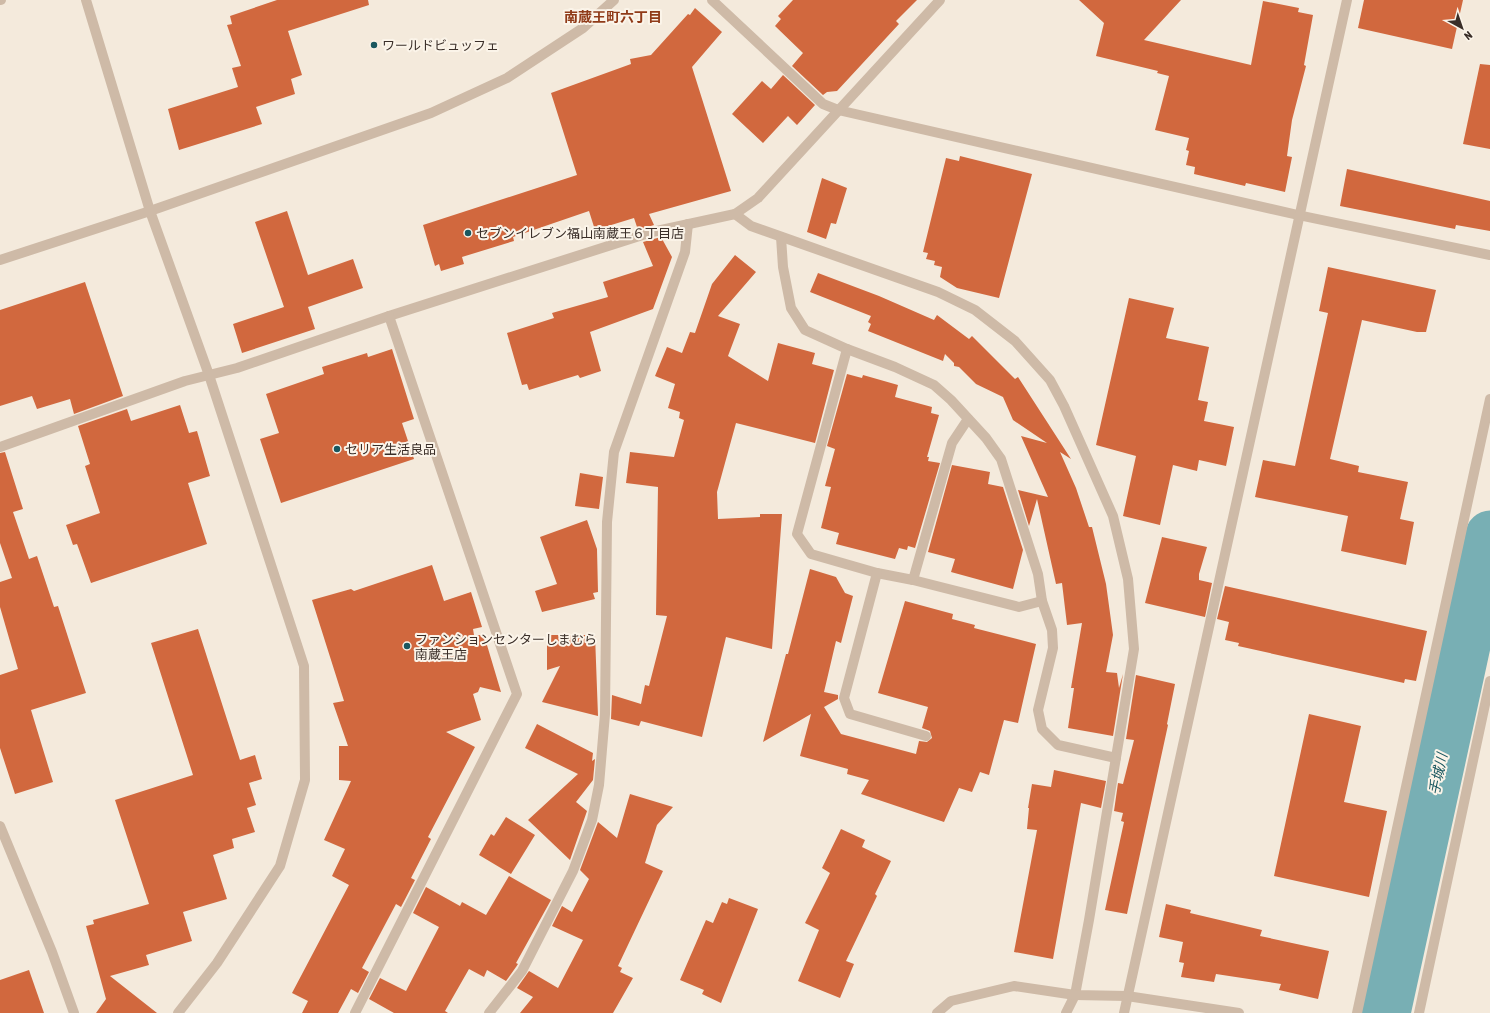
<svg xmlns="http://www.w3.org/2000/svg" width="1490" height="1013" font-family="'Asap Condensed','Noto Sans JP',sans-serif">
  <rect width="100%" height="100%" fill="#f4eadc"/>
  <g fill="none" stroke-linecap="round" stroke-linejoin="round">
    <!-- river -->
    <path stroke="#78afb4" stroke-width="49" d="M1386,1013L1490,535"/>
  </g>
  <!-- building -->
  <g fill="#d1683e">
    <path d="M277,0H368L369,5L288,31L302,75L291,79L295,94L256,107L262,124L179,150L168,109L238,87L232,68L241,66L227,25L232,24L230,16Z"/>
    <path d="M793,0H917L896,21L899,24L837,91L827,92L823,95L792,66L803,53L775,26L781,19L778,16Z"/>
    <path d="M1079,0H1181L1144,40L1251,65L1263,1L1299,8L1298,12L1313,15L1304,65L1306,66L1292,120L1287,156L1292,157L1285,192L1246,183L1245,186L1194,174L1195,167L1186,165L1189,151L1186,150L1189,138L1155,130L1169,76L1157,73L1158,71L1096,56L1104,23Z"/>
    <path d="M1364,0H1463L1452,49L1358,28Z"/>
    <path d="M695,8L722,32L692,67L731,191L649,214L654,225L638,230L634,218L595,230L589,211L513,237L514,241L462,257L464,264L441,271L439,264L435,266L423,225L577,175L551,93L631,64L630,59L651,55L688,14L690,15Z"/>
    <path d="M1480,64L1490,65V149L1463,144Z"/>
    <path d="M783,75L815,105L797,125L788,116L763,143L732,114L762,81L771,89Z"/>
    <path d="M960,156L1032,174L999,298L957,288L940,277L942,267L934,265L935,261L926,259L928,253L923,252L946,158L959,161Z"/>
    <path d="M1347,169L1490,201V231L1456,225L1455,229L1340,206Z"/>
    <path d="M822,178L847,188L836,224L831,223L826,239L807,232Z"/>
    <path d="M287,211L308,275L353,259L363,288L308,307L315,329L242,353L233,324L284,307L255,222Z"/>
    <path d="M661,237L672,257L653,309L590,332L601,371L580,378L578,375L529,390L527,384L522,385L507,333L554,318L552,313L608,297L603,282L653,266L643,242Z"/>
    <path d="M735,255L756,272L718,316L740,324L728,356L768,381L778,343L815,353L812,364L834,370L815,443L736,423L717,492L718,519L760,517V514H782L772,649L726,637L702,737L641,721L639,726L611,719L612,695L641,704L645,685L649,686L667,616L656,615L658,487L626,483L630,452L674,457L684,420L679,418L680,412L668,408L675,384L655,376L667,347L682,353L690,332L695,333L712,284Z"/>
    <path d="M1328,267L1436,290L1426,332H1417L1362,320L1330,459L1359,466L1358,472L1408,482L1400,519L1414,522L1406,565L1341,551L1348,516L1255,497L1263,460L1295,466L1328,313L1319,311Z"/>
    <path d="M818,273L879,296L934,320L937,315L969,339L972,336L1015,379L1018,377L1071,459L1060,452L1076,488L1089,527H1092L1106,584L1113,635L1106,672L1117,673L1119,688L1123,674L1113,736L1068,728L1074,688H1071L1082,623L1067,625L1062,583L1056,584L1037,499L1029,526L1018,490L1048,497L1021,436L1047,443L1013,420L1003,397L976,384L959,367L954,366V363L945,354L943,361L868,331L871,324L868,322L871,316L810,292Z"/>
    <path d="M85,282L123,396L74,414L70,399L37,409L32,396L0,406V310Z"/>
    <path d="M1129,298L1174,308L1166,338L1209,347L1198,400L1208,402L1204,421L1234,427L1226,466L1199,460L1197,471L1173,465L1160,525L1123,516L1136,456L1096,445Z"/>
    <path d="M392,349L414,419L402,423L414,459L281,503L260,439L279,433L266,394L324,374L322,367L367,353L368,357Z"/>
    <path d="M847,374L862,378L863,375L898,385L895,397L932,407L931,413L939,415L927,457H929L928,461L940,463L915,548L908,546L907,550L899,548L895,559L836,544L839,533L821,528L831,487L825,486L835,449L827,446Z"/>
    <path d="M180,405L189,433L197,431L210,476L188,483L207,544L91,583L77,544L73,545L66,525L100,513L85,466L90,464L78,426L127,409L131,421Z"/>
    <path d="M5,452L23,509L13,512L29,559L37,556L54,607L58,606L86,693L31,710L53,782L15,794L0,748V675L18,669L0,607V582L12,578L0,543V453Z"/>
    <path d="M952,465L990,472L988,484L1003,487L1023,550L1013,589L951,572L955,559L928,552Z"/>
    <path d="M580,473L603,477L599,509L575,506Z"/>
    <path d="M587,520L597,549L598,592L593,593L595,599L542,612L535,591L557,584L540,537Z"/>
    <path d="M1162,537L1207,547L1199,574V580L1212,583L1205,617L1145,603Z"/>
    <path d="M432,565L444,601L471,592L482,627L473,629L474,635H484L501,692L480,687L478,692L473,694L481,720L446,732L475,747L428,837L431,839L411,878L415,880L401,907L396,904L362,968L369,972L358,993L351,989L338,1013H302L308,1001L292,993L349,885L332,876L345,849L324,840L351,781L339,780V746H348L333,703L344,701L312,600L351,589L354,591Z"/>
    <path d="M810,569L836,577L845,593L853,596L841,643L836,641L824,692L838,695V699L824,707L841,734L916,754L919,741L927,742L932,738L930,731L922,728L928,707L878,693L905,601L953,614L952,619L975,625L974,628L1036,644L1018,723L1004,720L989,775L980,772L972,792L959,788L944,822L861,794L869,780L847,774L848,769L800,756L811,714L763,742L786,654H788Z"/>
    <path d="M1225,586L1427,631L1416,681L1405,679L1404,683L1238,646L1239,643L1225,640L1229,622L1217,619Z"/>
    <path d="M198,629L240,760L255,755L262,779L249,783L256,805L247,808L255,832L232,839L234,848L213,855L227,899L183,912L192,941L146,955L149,965L110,976L157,1013H96L106,999L86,926L94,924L93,920L149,904L115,800L193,775L151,643Z"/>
    <path d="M547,635H595L598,716L542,702L560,666L547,670Z"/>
    <path d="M1136,675L1175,684L1167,724L1168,725L1127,914L1105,910L1124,822L1121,821L1123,813L1114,811L1118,783L1123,784L1134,740L1126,739Z"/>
    <path d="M1309,714L1361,726L1344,802L1387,811L1369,897L1274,876Z"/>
    <path d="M537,724L593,753L592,761L595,759L593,780L576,802L587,811L570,860L528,820L578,774L525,748Z"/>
    <path d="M1054,770L1106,781L1101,808L1081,803L1053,959L1014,952L1037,830L1027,829L1029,808H1028L1032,784L1051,787Z"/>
    <path d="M630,794L673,807L657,825L645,863L663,871L618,966L622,968L620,972L633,978L613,1013H520L533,997L517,988L529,971L558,988L583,940L552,926L562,906L572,912L589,879L580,870L598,822L617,838Z"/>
    <path d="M506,817L535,835L511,874L479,855L491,834L494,836Z"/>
    <path d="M841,829L865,840L862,847L891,861L875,894L877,896L846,961L854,964L840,998L798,981L819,930L805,923L830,873L822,868Z"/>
    <path d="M509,876L551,900L516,963L518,964L516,967L506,981L487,970L484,977L469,969L445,1011L448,1013H394L369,999L380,978L406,991L439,927L413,913L426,887L460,906L462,902L486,915Z"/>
    <path d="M729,898L758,909L721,1003L702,994L704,990L680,980L706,920L713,923L722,902L727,904Z"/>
    <path d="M1166,904L1191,910L1190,913L1262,930L1260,936L1329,951L1318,999L1279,990L1281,984L1216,974L1214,982L1181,977L1184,963L1179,962L1183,942L1159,937Z"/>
    <path d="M29,970L44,1013H0V980Z"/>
  </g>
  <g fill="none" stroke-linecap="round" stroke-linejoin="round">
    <!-- minor -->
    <g stroke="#cebaa7" stroke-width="10">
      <path d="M0,0H1"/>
      <path d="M86,0L150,211L209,375L304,666L305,780L280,866L217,963L178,1013"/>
      <path d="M712,0L823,104L838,110L1298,215L1490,255"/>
      <path d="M735,214L751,226L938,292L975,310L1015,341L1050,380L1064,406L1113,516L1128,579L1134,649L1089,920L1075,995L1066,1013"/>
      <path d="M781,237L783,267L791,308L805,330L847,349L895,367L934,385L951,400L986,438L1001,459L1038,574L1042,601L1052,630L1053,648L1038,710L1042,729L1058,745L1116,758"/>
      <path d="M0,260L150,211L431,113L507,78L583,28L614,0"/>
      <path d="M847,349L797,534L811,554L877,573L913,580L1019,607L1042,601"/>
      <path d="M0,447L185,381L237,368L389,316L652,232L735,214L758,198L940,0"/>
      <path d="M877,573L844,698L850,714L926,736"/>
      <path d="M913,580L952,443L968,419"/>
      <path d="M0,826L52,952L74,1013"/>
      <path d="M355,1013L517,694L389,316"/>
      <path d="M489,1013L522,971L573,871L592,820L599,785L605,714L607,522L614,452L685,252L688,224"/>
      <path d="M937,1013L951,1001L1014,986L1075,995L1127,996L1239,1013"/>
      <path d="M1124,1013L1347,0"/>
      <path d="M1357,1013L1490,399"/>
      <path d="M1419,1013L1490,681"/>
    </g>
  </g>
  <!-- markers -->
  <g fill="#19575f" stroke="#fbf4e9" stroke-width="1.5">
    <circle cx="374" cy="45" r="4"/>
    <circle cx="468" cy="233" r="4"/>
    <circle cx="337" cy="449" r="4"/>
    <circle cx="407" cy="646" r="4"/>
  </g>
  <g text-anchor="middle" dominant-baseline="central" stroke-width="4" stroke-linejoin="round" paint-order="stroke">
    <!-- poi labels -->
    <g font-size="13" fill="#3a2e28" stroke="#fbf4e9" text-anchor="start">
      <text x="382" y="45">ワールドビュッフェ</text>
      <text x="476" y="233">セブンイレブン福山南蔵王６丁目店</text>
      <text x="345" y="449">セリア生活良品</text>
      <text x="415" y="639">ファンションセンターしまむら<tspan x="415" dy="15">南蔵王店</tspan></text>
    </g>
    <!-- neighbourhood labels -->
    <g font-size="14" font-weight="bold" fill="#903b19" stroke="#fbf4e9">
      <text x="613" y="17">南蔵王町六丁目</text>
    </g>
    <!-- water labels -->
    <g font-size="14" font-style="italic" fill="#19575f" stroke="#fbf4e9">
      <text transform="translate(1438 774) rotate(-78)">手城川</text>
    </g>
  </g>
  <!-- north arrow -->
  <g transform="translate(1462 28) rotate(140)" stroke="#fbf4e9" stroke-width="3" paint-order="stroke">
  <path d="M0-3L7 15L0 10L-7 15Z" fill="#3a2e28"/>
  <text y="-6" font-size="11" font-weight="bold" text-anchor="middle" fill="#3a2e28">N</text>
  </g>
</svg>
